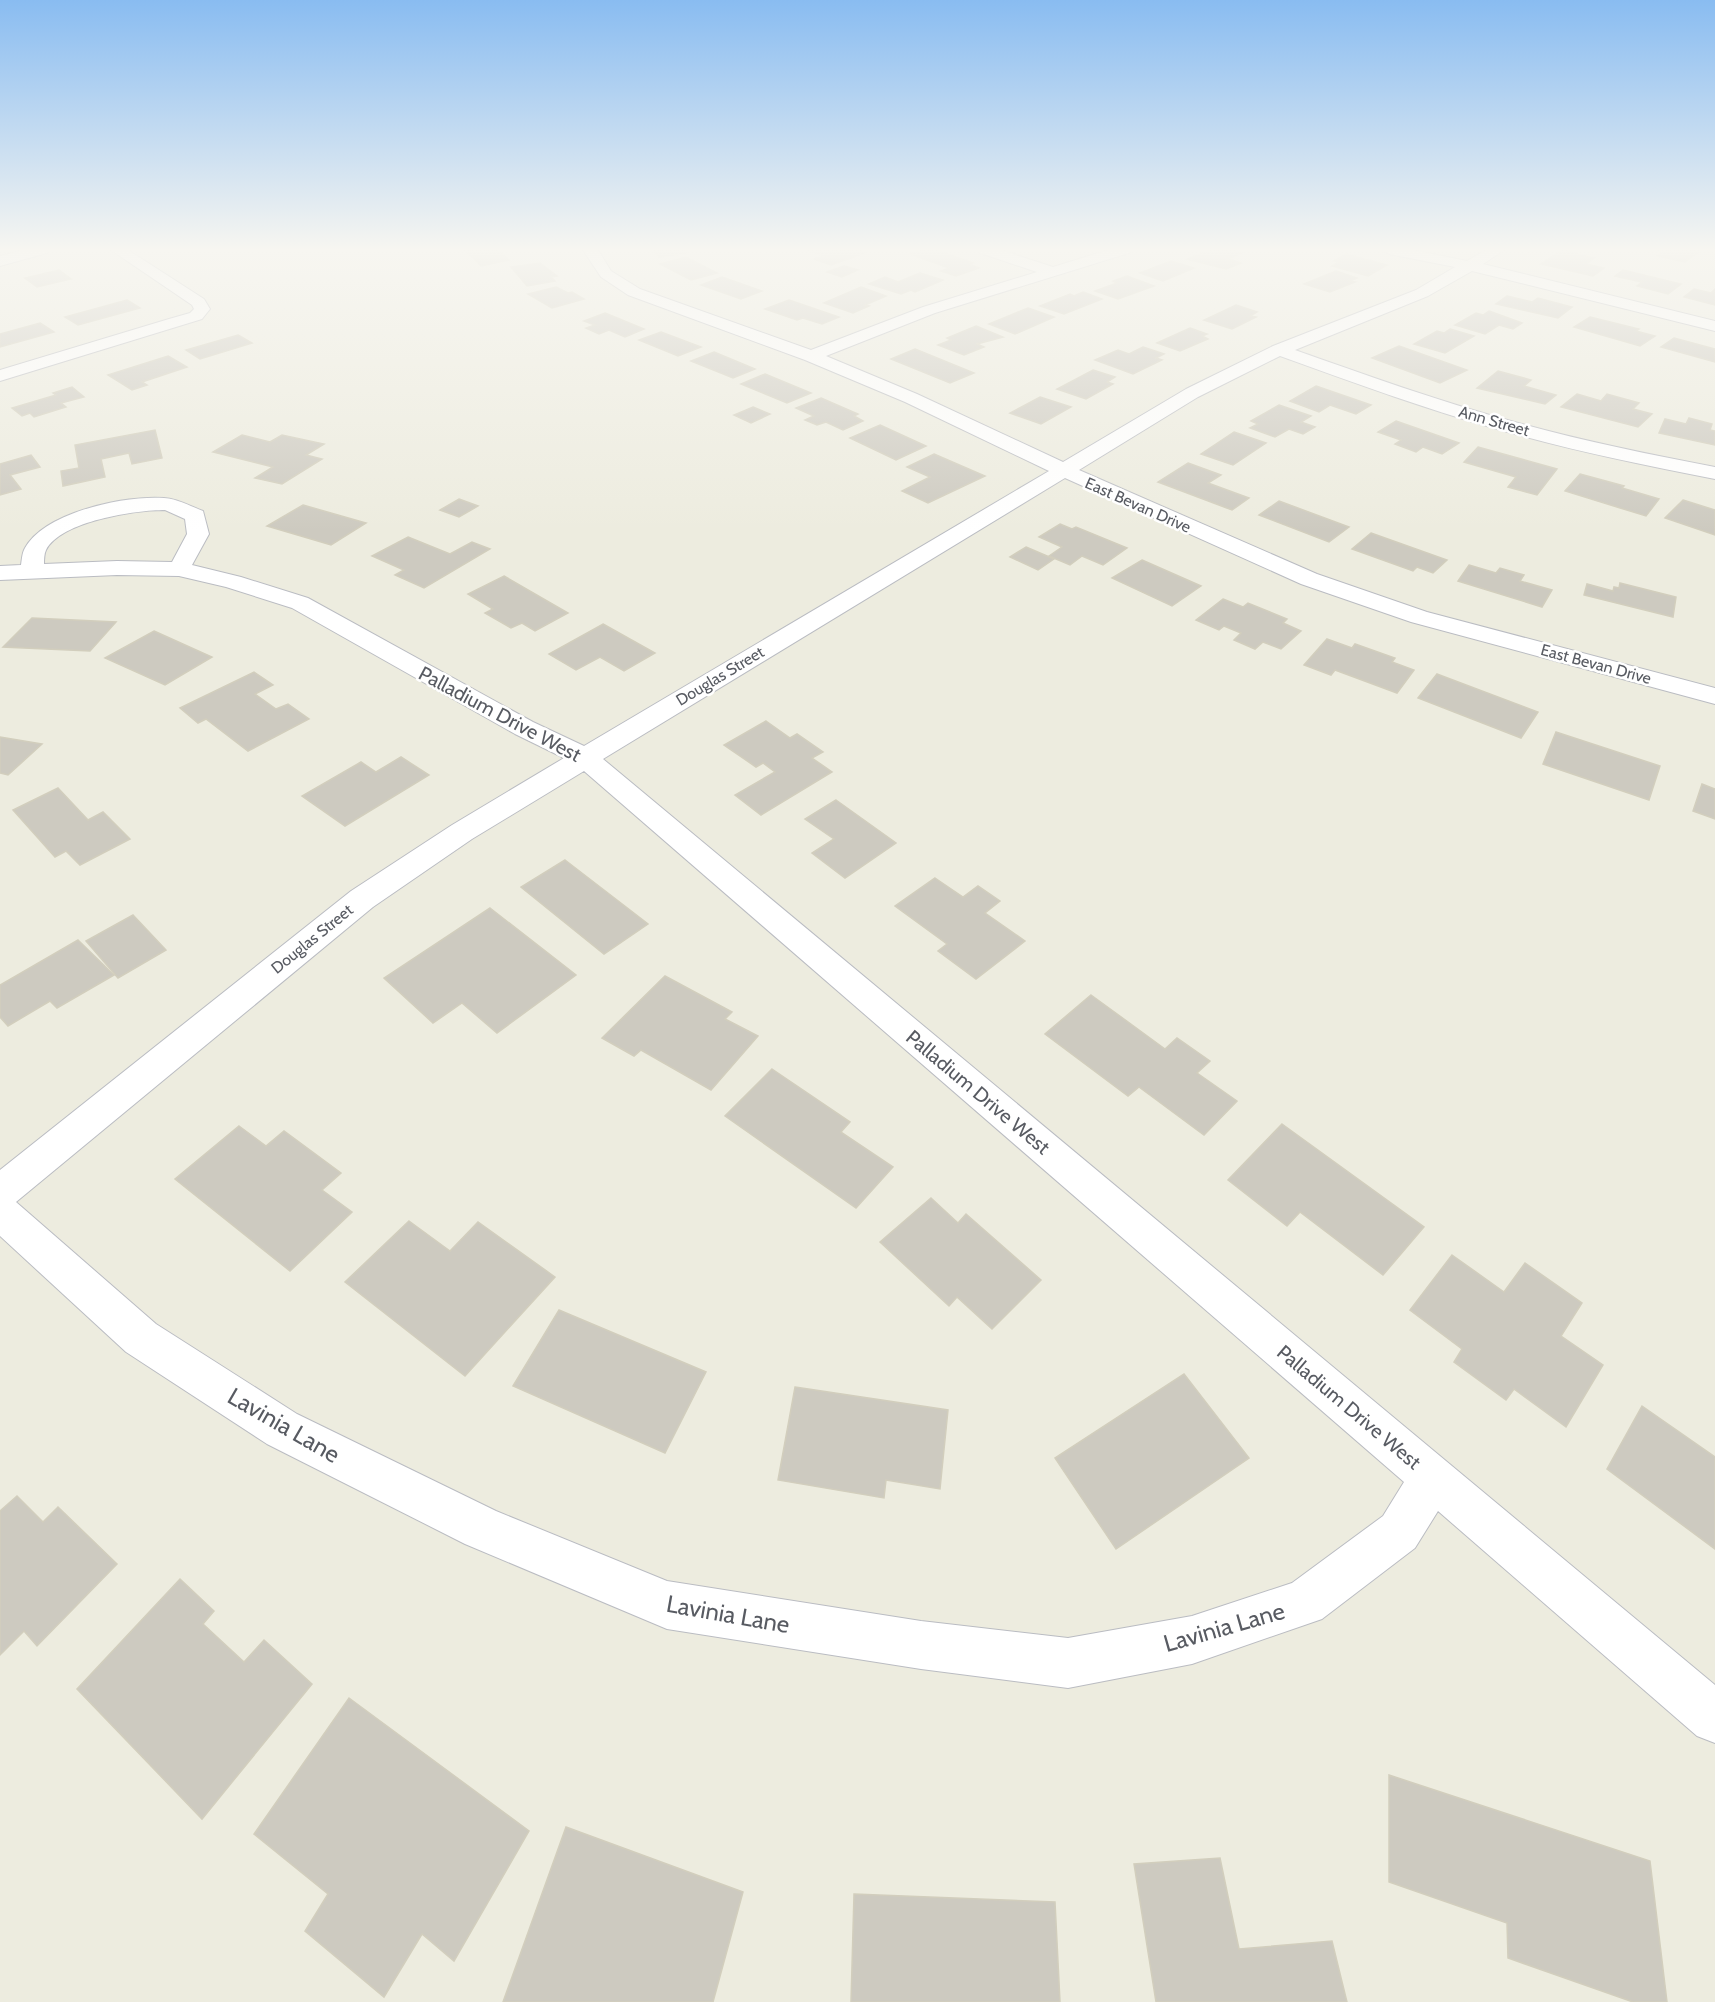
<svg xmlns="http://www.w3.org/2000/svg" width="1715" height="2002" font-family="Cabin,sans-serif">
  <rect width="100%" height="100%" fill="#edecdf"/>
  <!-- building -->
  <g fill="#cdcac0" stroke="#d2cebd" stroke-width="1.5">
    <path d="M465,250H498L509,260L481,266Z"/>
    <path d="M653,250H685L687,253L659,257Z"/>
    <path d="M808,250H858L865,253L831,265L814,259L824,256Z"/>
    <path d="M921,250H936L973,263L969,264L979,268L956,276L941,271L949,268L910,254Z"/>
    <path d="M1210,250H1231L1242,253L1228,259L1241,263L1226,269L1187,259Z"/>
    <path d="M1562,250L1594,258L1586,264L1604,268L1593,276L1541,264Z"/>
    <path d="M1657,250H1698L1700,251L1685,262L1657,256L1663,252Z"/>
    <path d="M1346,254L1387,265L1368,276L1332,266L1339,262L1334,261Z"/>
    <path d="M686,257L717,273L691,280L660,264Z"/>
    <path d="M1171,261L1194,268L1163,281L1140,273Z"/>
    <path d="M540,263L557,276L551,277L555,281L527,286L511,267Z"/>
    <path d="M844,266L858,270L842,277L827,272Z"/>
    <path d="M59,270L71,279L37,287L25,278Z"/>
    <path d="M1623,270L1681,284L1668,294L1637,286L1642,282L1615,276Z"/>
    <path d="M1336,271L1357,278L1350,281L1355,282L1330,292L1304,284Z"/>
    <path d="M920,273L943,280L915,292L911,290L901,294L869,284L885,277L898,282Z"/>
    <path d="M1127,276L1154,286L1118,299L1095,291L1117,283L1113,281Z"/>
    <path d="M722,277L762,291L741,299L701,285Z"/>
    <path d="M556,287L568,293L572,292L584,299L552,308L528,294Z"/>
    <path d="M861,287L886,296L865,305L869,306L853,313L824,303Z"/>
    <path d="M1694,289L1711,293L1715,289V305L1684,297Z"/>
    <path d="M1083,292L1102,299L1064,314L1040,306L1070,294L1074,296Z"/>
    <path d="M1507,296L1532,302L1538,298L1572,307L1558,318L1496,304Z"/>
    <path d="M127,300L140,308L78,325L65,317Z"/>
    <path d="M789,300L839,317L822,324L803,318L797,320L765,309Z"/>
    <path d="M1236,305L1257,312L1250,316L1256,317L1232,329L1204,320Z"/>
    <path d="M1028,308L1054,317L1015,334L989,324Z"/>
    <path d="M1489,311L1522,323L1513,329L1499,325L1485,334L1455,325L1476,313L1483,315Z"/>
    <path d="M605,313L644,329L625,337L609,330L599,334L586,328L595,325L584,321Z"/>
    <path d="M1590,317L1639,329L1636,331L1655,336L1640,346L1574,327Z"/>
    <path d="M40,323L54,332L0,347V334Z"/>
    <path d="M976,326L1003,337L977,344L984,347L964,355L938,345L951,340L947,338Z"/>
    <path d="M1190,328L1207,334L1202,336L1208,339L1180,351L1157,343Z"/>
    <path d="M1450,329L1474,336L1445,353L1414,344L1437,331L1444,333Z"/>
    <path d="M661,332L701,347L678,356L639,340Z"/>
    <path d="M238,335L252,343L200,359L186,350Z"/>
    <path d="M1674,338L1715,349V362L1661,347Z"/>
    <path d="M1399,346L1467,370L1440,383L1372,358Z"/>
    <path d="M1143,347L1164,354L1156,358L1162,360L1133,374L1095,360L1118,350L1129,354Z"/>
    <path d="M915,349L974,373L950,383L891,359Z"/>
    <path d="M714,352L755,369L733,378L691,361Z"/>
    <path d="M168,356L187,367L142,382L147,385L132,390L108,375Z"/>
    <path d="M1093,370L1115,377L1107,382L1113,384L1086,399L1057,389Z"/>
    <path d="M1498,371L1531,380L1524,386L1556,395L1545,404L1477,388Z"/>
    <path d="M765,374L811,393L787,403L741,384Z"/>
    <path d="M1316,386L1371,405L1356,414L1330,405L1319,412L1290,401Z"/>
    <path d="M72,387L84,397L61,403L66,407L34,417L30,413L22,416L12,408L56,395L53,393Z"/>
    <path d="M1577,394L1601,401L1607,394L1639,403L1633,409L1652,414L1638,427L1561,407Z"/>
    <path d="M1040,397L1071,407L1041,424L1010,413Z"/>
    <path d="M821,398L858,414L854,416L863,421L843,430L826,422L817,425L805,420L814,416L796,408Z"/>
    <path d="M1279,405L1311,416L1301,422L1315,427L1303,434L1289,429L1275,437L1250,428L1258,424L1251,421Z"/>
    <path d="M753,407L770,414L751,423L734,415Z"/>
    <path d="M1689,418L1712,424L1710,430L1715,431V445L1659,433L1665,419L1686,424Z"/>
    <path d="M1396,421L1459,443L1442,454L1423,447L1416,452L1395,444L1401,440L1378,432Z"/>
    <path d="M880,425L926,446L896,460L850,438Z"/>
    <path d="M155,430L162,458L132,464L129,453L101,459L105,477L63,486L61,471L79,468L75,445Z"/>
    <path d="M1234,432L1266,443L1233,465L1201,454Z"/>
    <path d="M242,435L270,442L282,435L324,444L306,455L322,459L282,484L255,478L273,467L213,452Z"/>
    <path d="M1478,447L1557,469L1537,495L1508,487L1516,477L1464,462Z"/>
    <path d="M934,454L985,476L928,503L902,491L930,477L907,467Z"/>
    <path d="M31,455L40,467L10,475L21,489L0,495V464Z"/>
    <path d="M1188,463L1221,475L1208,483L1249,498L1232,510L1158,482Z"/>
    <path d="M1580,474L1624,486L1622,488L1659,499L1646,516L1565,491Z"/>
    <path d="M459,499L478,506L459,517L440,510Z"/>
    <path d="M1683,500L1715,510V535L1665,518Z"/>
    <path d="M1279,501L1349,527L1329,542L1259,515Z"/>
    <path d="M303,505L366,523L331,545L267,526Z"/>
    <path d="M1060,524L1072,529L1076,527L1127,548L1103,565L1082,556L1070,565L1049,556L1062,547L1039,537Z"/>
    <path d="M1371,533L1447,560L1433,573L1417,567L1413,571L1352,549Z"/>
    <path d="M408,537L450,554L472,542L490,549L424,588L395,575L404,570L372,556Z"/>
    <path d="M1026,547L1054,559L1038,570L1010,557Z"/>
    <path d="M1142,560L1201,586L1172,606L1112,578Z"/>
    <path d="M1469,565L1496,573L1500,568L1524,575L1520,581L1552,590L1542,607L1458,581Z"/>
    <path d="M504,576L568,613L535,631L522,623L511,628L485,613L493,609L468,594Z"/>
    <path d="M1620,583L1676,597L1673,617L1584,595L1587,584L1613,591L1614,587L1619,588Z"/>
    <path d="M1223,599L1243,607L1248,603L1287,619L1283,623L1301,631L1281,649L1263,642L1255,649L1234,640L1241,633L1224,626L1219,630L1196,620Z"/>
    <path d="M32,618L116,622L90,651L3,647Z"/>
    <path d="M603,624L655,653L624,671L600,657L576,670L549,654Z"/>
    <path d="M154,631L212,657L165,685L105,658Z"/>
    <path d="M1327,639L1352,648L1355,644L1395,658L1392,662L1414,670L1397,693L1335,670L1331,675L1304,665Z"/>
    <path d="M254,672L273,685L255,694L276,709L288,704L309,719L248,751L206,719L198,723L180,708Z"/>
    <path d="M1437,674L1538,712L1521,738L1418,698Z"/>
    <path d="M766,721L790,738L797,734L823,752L812,758L832,772L761,815L735,795L775,772L763,763L756,767L724,745Z"/>
    <path d="M1556,732L1660,766L1649,800L1543,764Z"/>
    <path d="M0,737L42,744L8,775L0,773Z"/>
    <path d="M401,757L429,775L345,826L302,796L361,762L376,772Z"/>
    <path d="M1702,784L1715,789V819L1693,811Z"/>
    <path d="M58,788L88,820L103,812L130,839L80,865L66,851L55,857L13,810Z"/>
    <path d="M836,800L896,843L845,878L812,853L834,839L805,819Z"/>
    <path d="M565,860L648,924L604,954L521,887Z"/>
    <path d="M935,878L963,897L978,886L1000,901L985,913L1025,941L976,979L938,951L947,944L895,906Z"/>
    <path d="M490,908L576,975L497,1033L462,1003L433,1023L384,978Z"/>
    <path d="M133,915L166,950L118,978L86,941Z"/>
    <path d="M78,940L114,975L57,1008L50,1001L8,1026L0,1017V985Z"/>
    <path d="M665,976L732,1012L725,1019L758,1036L711,1090L641,1050L634,1056L602,1038Z"/>
    <path d="M1091,995L1165,1049L1177,1038L1210,1061L1197,1073L1237,1101L1204,1135L1139,1087L1128,1096L1045,1034Z"/>
    <path d="M772,1069L850,1122L841,1132L893,1167L856,1208L725,1116Z"/>
    <path d="M1282,1124L1424,1227L1383,1275L1300,1212L1287,1226L1228,1180Z"/>
    <path d="M239,1126L266,1146L284,1131L341,1173L322,1190L352,1212L290,1271L175,1179Z"/>
    <path d="M931,1198L958,1223L966,1214L1041,1280L992,1329L957,1297L949,1306L880,1242Z"/>
    <path d="M409,1221L450,1251L478,1222L555,1277L465,1376L345,1282Z"/>
    <path d="M1452,1255L1504,1292L1525,1263L1582,1303L1561,1336L1603,1365L1566,1427L1514,1389L1506,1400L1454,1362L1462,1349L1410,1310Z"/>
    <path d="M559,1310L706,1372L665,1453L513,1386Z"/>
    <path d="M1184,1374L1249,1458L1116,1549L1055,1458Z"/>
    <path d="M795,1387L948,1410L940,1489L886,1480L884,1498L778,1480Z"/>
    <path d="M1642,1406L1715,1457V1549L1607,1469Z"/>
    <path d="M17,1496L43,1522L58,1507L117,1564L37,1646L24,1631L0,1655V1511Z"/>
    <path d="M180,1579L214,1611L203,1624L244,1662L264,1640L312,1684L202,1819L77,1689Z"/>
    <path d="M349,1698L529,1831L454,1961L422,1934L384,1997L305,1931L328,1894L254,1834Z"/>
    <path d="M1389,1775L1650,1861L1667,2002H1633L1508,1958L1507,1923L1389,1882Z"/>
    <path d="M566,1827L743,1892L713,2002H503Z"/>
    <path d="M1220,1858L1239,1949L1332,1941L1347,2002H1156L1134,1864Z"/>
    <path d="M854,1894L1055,1902L1060,2002H851Z"/>
  </g>
  <g fill="none" stroke-linecap="round" stroke-linejoin="round">
    <!-- minor casing -->
    <g stroke="#babcc2" stroke-width="2">
      <g id="minor">
        <path d="M111,250H128L204,299L210,309L202,319L0,381V370L169,319L190,313L194,309L192,305Z"/>
        <path d="M583,250H598L611,271L640,289L811,350L923,307L1037,272L980,253L978,250H1001L1053,267L1108,250H1131L1129,253L935,313L826,356L917,394L1063,462L1186,389L1273,346L1416,290L1455,267L1389,254L1382,250H1413L1467,261L1486,250H1504L1483,264L1715,321V331L1472,271L1428,296L1295,350C1366,375 1438,401 1511,421C1578,440 1646,454 1715,467V479C1642,465 1569,450 1497,429C1423,408 1352,382 1280,356L1198,397L1079,470L1317,574L1427,612L1715,688V704L1411,622L1301,584L1065,478L603,759L1715,1685V1743L1697,1736L1438,1511L1415,1548L1322,1619L1192,1664L1068,1688L921,1669L667,1629L465,1544L267,1444L126,1352L0,1236V1170L351,891L452,825L564,758L515,734L292,608L226,587L179,576L117,575L0,580V566L21,565C22,559 22,553 25,548C45,512 126,495 164,498C178,499 190,506 203,511L209,534L192,565L241,577L308,598L533,722L584,746L1049,471L905,402L805,360L628,295L601,277ZM165,510L185,519L187,534L172,562L117,561L44,564C44,560 44,554 46,550C61,521 136,510 165,510ZM584,771L1404,1482L1383,1516L1292,1583L1192,1616L1068,1638L921,1621L667,1581L496,1511L297,1414L156,1324L16,1202L373,907L472,839Z"/>
      </g>
    </g>
    <!-- tertiary casing -->
    <g stroke="#babcc2" stroke-width="2">
      <path id="tertiary" d="M24,250H49L47,253L0,266V256Z"/>
    </g>
    <!-- minor -->
    <use href="#minor" fill="#fff" fill-rule="evenodd"/>
    <!-- tertiary -->
    <use href="#tertiary" fill="#fff" fill-rule="evenodd"/>
  </g>
  <!-- sky -->
  <linearGradient id="sky" x2="0" y2="1"><stop stop-color="#89bcf1"/><stop offset="0.47" stop-color="#f7f6f1"/><stop offset="1" stop-color="#f7f6f1" stop-opacity="0"/></linearGradient>
  <rect width="1715" height="531" fill="url(#sky)"/>
  <g text-anchor="middle" dominant-baseline="central" stroke-width="5" stroke-linejoin="round" paint-order="stroke">
    <!-- far-street labels -->
    <g font-size="16" fill="#585b62" stroke="#fff">
      <text transform="translate(1494 421) rotate(16)">Ann Street</text>
      <text transform="translate(1138 505) rotate(24)">East Bevan Drive</text>
      <text transform="translate(1596 664) rotate(15)">East Bevan Drive</text>
      <text transform="translate(720 676) rotate(-31)">Douglas Street</text>
      <text transform="translate(312 939) rotate(-39)">Douglas Street</text>
    </g>
    <!-- street labels -->
    <g font-size="20" fill="#585b62" stroke="#fff">
      <text transform="translate(500 714) rotate(28)">Palladium Drive West</text>
      <text transform="translate(978 1092) rotate(40)">Palladium Drive West</text>
      <text transform="translate(1349 1407) rotate(40)">Palladium Drive West</text>
    </g>
    <!-- near-street labels -->
    <g font-size="24" fill="#585b62" stroke="#fff">
      <text transform="translate(284 1425) rotate(30)">Lavinia Lane</text>
      <text transform="translate(728 1614) rotate(10)">Lavinia Lane</text>
      <text transform="translate(1224 1627) rotate(-16)">Lavinia Lane</text>
    </g>
  </g>
</svg>
